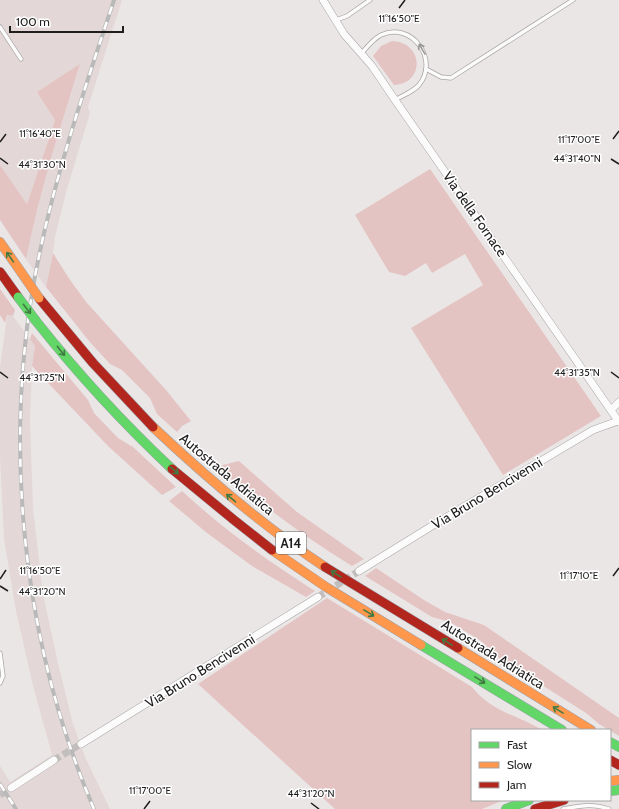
<svg xmlns="http://www.w3.org/2000/svg" width="619" height="809" font-family="Cabin,sans-serif">
  <rect width="100%" height="100%" fill="#ebe6e6"/>
  <!-- built -->
  <g fill="#e3d8d7">
    <path d="M0,0H122L88,107L90,113L67,189L55,237L53,253L46,287L26,259L37,210L51,158L80,65L55,120L27,204L0,165Z"/>
    <path d="M7,315L13,316L35,346L32,366L30,421L33,508L43,594L58,663L73,724L86,759L110,809H0V766L10,782L52,755L32,682L16,611L4,539L0,457V367Z"/>
  </g>
  <!-- green -->
  <g fill="#e4c4c3">
    <path d="M392,41C424,42 425,84 394,85L373,56L381,46Z"/>
    <path d="M80,64L51,158L37,210L26,259L0,220V165L27,204L55,120L37,92Z"/>
    <path d="M430,169L601,416L503,475L411,328L483,285L465,254L432,273L426,263L405,276L389,272L355,215Z"/>
    <path d="M53,253L70,280L87,303L166,390L191,421L182,426L177,432L157,414L150,398L122,370L110,364L89,341L46,287Z"/>
    <path d="M0,289L15,310L13,316L7,315L5,323L0,315Z"/>
    <path d="M32,333L88,400L94,413L118,438L133,447L176,487L162,495L108,446L32,366L35,346L30,339Z"/>
    <path d="M239,461L297,512L364,559L352,566C304,537 261,504 218,468L223,465Z"/>
    <path d="M182,491C223,529 268,561 315,591L306,597L252,566L207,533L169,501Z"/>
    <path d="M376,568L424,600L445,612L484,625L619,718V736L599,724L586,713L496,656L481,641L450,622L432,617L365,576Z"/>
    <path d="M327,598L472,687C493,713 516,714 542,730H472V800H504L482,809H335L198,684Z"/>
  </g>
  <g fill="none" stroke-linecap="round" stroke-linejoin="round">
    <!-- street-tunnel -->
    <g stroke="#c2bebe" stroke-width="7" stroke-dasharray="7 3.5" stroke-linecap="butt">
      <path d="M318,597L359,571"/>
      <path d="M54,760L81,744"/>
      <path d="M0,795L11,788"/>
    </g>
    <!-- lane casing -->
    <g stroke="#aba7a7" stroke-width="5">
      <g id="lane">
        <path d="M336,20L347,16L370,0"/>
        <path d="M0,27L21,59"/>
        <path d="M361,54C367,47 373,39 381,35C411,21 440,59 419,85C413,92 403,95 395,100"/>
        <path d="M426,69L441,77L451,78L573,0"/>
        <path d="M0,653L3,676L0,683"/>
        <path d="M563,809C581,806 592,803 609,809"/>
      </g>
    </g>
    <!-- street casing -->
    <g stroke="#aba7a7" stroke-width="8">
      <g id="street">
        <path d="M323,0L344,34L372,66L395,100L619,422"/>
        <path d="M611,410L619,402"/>
        <path d="M359,571L435,524L593,430L618,421"/>
        <path d="M81,744L318,597"/>
        <path d="M11,788L54,760"/>
      </g>
    </g>
    <!-- fast casing -->
    <g stroke="#9ca2ac" stroke-width="10">
      <g id="fast">
        <path d="M36,321C78,374 123,423 172,469"/>
        <path d="M421,645L562,730"/>
        <path d="M610,742L619,747"/>
        <path d="M610,791L619,790"/>
        <path d="M506,809L529,800"/>
      </g>
    </g>
    <!-- slow casing -->
    <g stroke="#9ca2ac" stroke-width="10">
      <g id="slow">
        <path d="M0,242L21,272"/>
        <path d="M153,427C207,478 263,526 325,567"/>
        <path d="M272,550L326,587L421,645"/>
        <path d="M458,648L591,730"/>
        <path d="M610,781L619,780"/>
      </g>
    </g>
    <!-- jam casing -->
    <g stroke="#9ca2ac" stroke-width="10">
      <g id="jam">
        <path d="M0,272L18,297"/>
        <path d="M39,298L93,363L153,427"/>
        <path d="M172,469L234,520L272,550"/>
        <path d="M325,567L458,648"/>
        <path d="M610,760L619,765"/>
        <path d="M535,809L564,800"/>
      </g>
    </g>
    <!-- lane -->
    <use href="#lane" stroke="#fcfbfb" stroke-width="3.5"/>
    <!-- street -->
    <use href="#street" stroke="#fcfbfb" stroke-width="7"/>
    <!-- fast -->
    <use href="#fast" stroke="#63d668" stroke-width="9"/>
    <!-- slow -->
    <use href="#slow" stroke="#ff974d" stroke-width="9"/>
    <!-- jam -->
    <use href="#jam" stroke="#b3261e" stroke-width="9"/>
    <!-- rail casing -->
    <g stroke="#bab9b9" stroke-width="4">
      <g id="rail">
        <path d="M0,784L16,809"/>
        <path d="M94,809C21,639 1,437 39,256C57,169 86,85 114,0"/>
      </g>
    </g>
    <!-- rail -->
    <use href="#rail" stroke="#fff" stroke-width="2.5" stroke-dasharray="8" stroke-linecap="butt"/>
    <!-- fast-bridge casing -->
    <g stroke="#9ca2ac" stroke-width="10" stroke-linecap="butt">
      <path id="fast-bridge" d="M18,297L36,321"/>
    </g>
    <!-- slow-bridge casing -->
    <g stroke="#9ca2ac" stroke-width="10" stroke-linecap="butt">
      <path id="slow-bridge" d="M21,272L39,298"/>
    </g>
    <!-- fast-bridge -->
    <use href="#fast-bridge" stroke="#63d668" stroke-width="9"/>
    <!-- slow-bridge -->
    <use href="#slow-bridge" stroke="#ff974d" stroke-width="9"/>
  </g>
  <!-- one-way arrows -->
  <defs><path id="oneway-shaft" d="M-6 0H5M1.5-3L5.5 0L1.5 3" fill="none" stroke-width="1.6" stroke-linecap="round" stroke-linejoin="round"/></defs>
  <use stroke="#999797" href="#oneway-shaft" transform="translate(422 49) rotate(-120)"/>
  <g stroke="#417a42">
    <use href="#oneway-shaft" transform="translate(10 257) rotate(-125)"/>
    <use href="#oneway-shaft" transform="translate(27 309) rotate(52)"/>
    <use href="#oneway-shaft" transform="translate(61 351) rotate(51)"/>
    <use href="#oneway-shaft" transform="translate(174 470) rotate(42)"/>
    <use href="#oneway-shaft" transform="translate(231 498) rotate(-140)"/>
    <use href="#oneway-shaft" transform="translate(336 574) rotate(-148)"/>
    <use href="#oneway-shaft" transform="translate(369 613) rotate(31)"/>
    <use href="#oneway-shaft" transform="translate(447 642) rotate(-149)"/>
    <use href="#oneway-shaft" transform="translate(480 680) rotate(31)"/>
    <use href="#oneway-shaft" transform="translate(558 710) rotate(-148)"/>
  </g>
  <!-- ticks -->
  <path fill="none" stroke="#1f1d1d" stroke-width="1.5" d="M399,8L405,0M613,139L619,131M0,142L6,134M0,158L8,164M611,159L619,164M0,372L8,378M611,372L619,378M613,576L619,568M0,579L6,570M0,586L8,591M311,803L319,809M144,809L150,801"/>
  <g text-anchor="middle" dominant-baseline="central" stroke-width="3" stroke-linejoin="round" paint-order="stroke">
    <!-- shield labels -->
    <rect fill="#fff" stroke="#626161" stroke-width="1" x="276" y="532" width="30" height="22" rx="3"/>
    <g font-size="13" font-weight="bold" fill="#1f1d1d">
      <text x="291" y="543">A14</text>
    </g>
    <!-- street labels -->
    <g font-size="14" fill="#1f1d1d" stroke="#fff">
      <text transform="translate(475 214) rotate(55)">Via della Fornace</text>
      <text transform="translate(227 474) rotate(40)">Autostrada Adriatica</text>
      <text transform="translate(487 493) rotate(-31)">Via Bruno Bencivenni</text>
      <text transform="translate(493 654) rotate(32)">Autostrada Adriatica</text>
      <text transform="translate(200 671) rotate(-32)">Via Bruno Bencivenni</text>
    </g>
  </g>
  <g font-size="10" text-anchor="middle" fill="#1f1d1d" stroke="#fff" stroke-width="3" stroke-linejoin="round" paint-order="stroke">
    <text x="399" y="22">11°16'50"E</text>
    <text x="40" y="137">11°16'40"E</text>
    <text x="579" y="143">11°17'00"E</text>
    <text x="577" y="162">44°31'40"N</text>
    <text x="42" y="168">44°31'30"N</text>
    <text x="577" y="376">44°31'35"N</text>
    <text x="42" y="381">44°31'25"N</text>
    <text x="40" y="574">11°16'50"E</text>
    <text x="579" y="579">11°17'10"E</text>
    <text x="42" y="595">44°31'20"N</text>
    <text x="150" y="794">11°17'00"E</text>
    <text x="311" y="797">44°31'20"N</text>
  </g>
  <!-- legend -->
  <rect x="471" y="729" width="140" height="72" fill="#ffffff" stroke="#a5a5a5"/>
  <rect x="479" y="742" width="20" height="6" fill="#63d668" stroke="#a5a5a5"/>
  <text x="507" y="749" font-size="12" fill="#1f1d1d">Fast</text>
  <rect x="479" y="762" width="20" height="6" fill="#ff974d" stroke="#a5a5a5"/>
  <text x="507" y="769" font-size="12" fill="#1f1d1d">Slow</text>
  <rect x="479" y="782" width="20" height="6" fill="#b3261e" stroke="#a5a5a5"/>
  <text x="507" y="789" font-size="12" fill="#1f1d1d">Jam</text>
  <!-- scale -->
  <path d="M10 26v6h113v-6" fill="none" stroke="#1f1d1d" stroke-width="2"/>
  <text x="16" y="26" font-size="12" fill="#1f1d1d" stroke="#ffffff" stroke-width="3" paint-order="stroke">100 m</text>
</svg>
